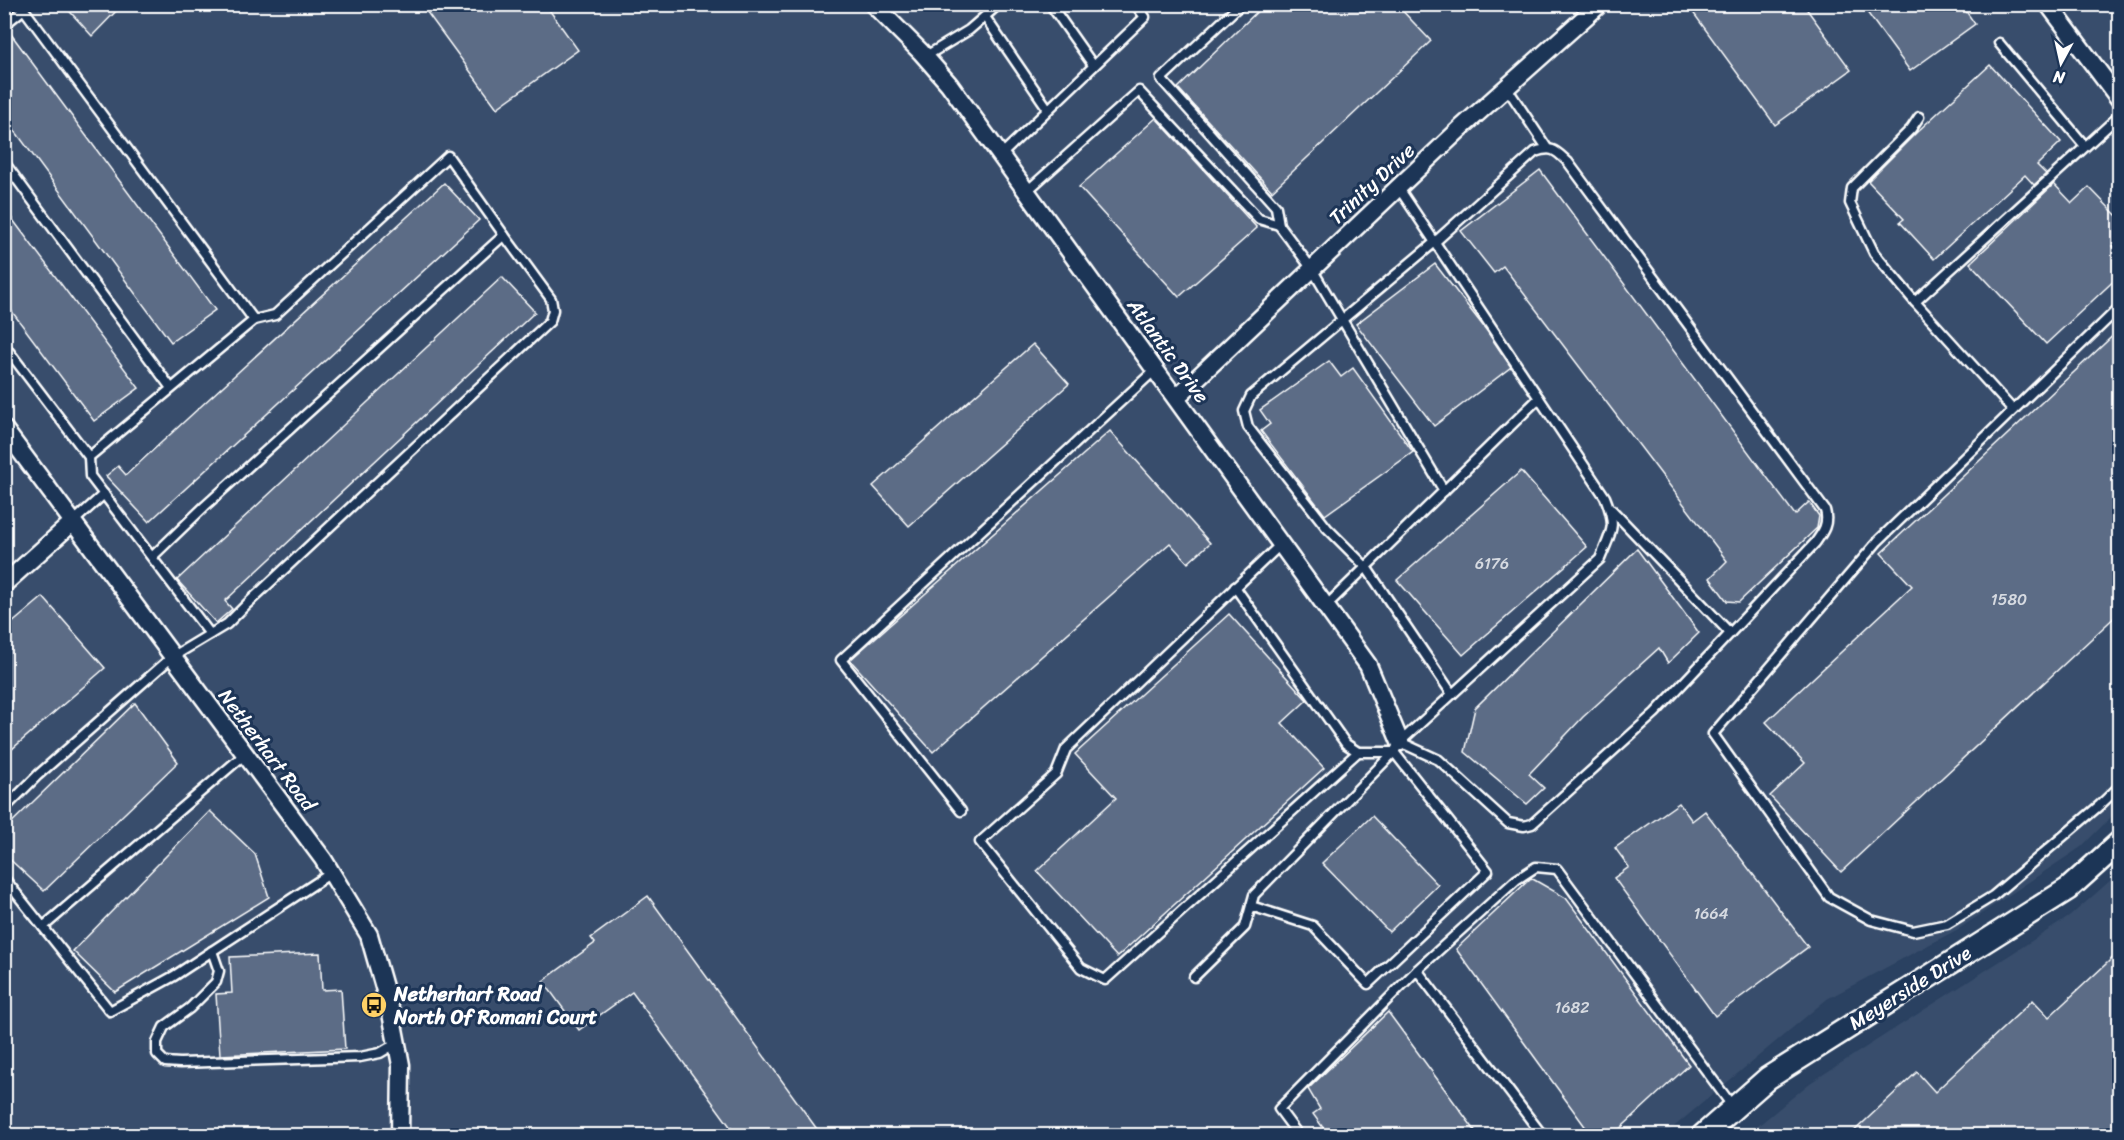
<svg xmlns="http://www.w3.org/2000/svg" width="2124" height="1140" font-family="Sriracha,sans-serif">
  <rect width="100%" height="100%" fill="#2a4161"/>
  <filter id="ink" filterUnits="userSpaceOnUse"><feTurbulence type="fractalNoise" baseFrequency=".0167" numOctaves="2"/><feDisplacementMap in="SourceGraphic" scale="12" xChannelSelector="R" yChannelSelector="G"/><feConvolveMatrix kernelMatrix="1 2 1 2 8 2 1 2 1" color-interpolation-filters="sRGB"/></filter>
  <g filter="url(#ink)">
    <!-- built -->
    <g fill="#394e6c">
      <path d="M5,5H2119V809L2081,847L1960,928L1827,999L1664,1135L5,1136Z"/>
      <path d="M2119,873V1135L1746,1136L1810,1083L2069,917Z"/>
    </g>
    <!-- building -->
    <g fill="#5b6c86" stroke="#fff" stroke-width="1.5">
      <path d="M63,4H123L92,36Z"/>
      <path d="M421,4H545L578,50L497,108Z"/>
      <path d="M1265,4H1396L1431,41L1272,191L1178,88Z"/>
      <path d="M1702,4H1803L1851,70L1775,125L1692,11Z"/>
      <path d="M1861,4H1961L1975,24L1910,71Z"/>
      <path d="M8,30L215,310L171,342L4,116V31Z"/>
      <path d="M1990,65L2061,142L2037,165L2046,174L2034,185L2025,175L1934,259L1900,222L1904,219L1868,181L1917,132Z"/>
      <path d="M1156,118L1257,228L1179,297L1079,187Z"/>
      <path d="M1540,170L1795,515L1809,502L1819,516L1817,528L1739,602L1727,601L1710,578L1727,561L1503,266L1494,273L1461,231Z"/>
      <path d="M444,183L479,220L149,522L106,476L118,466L126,475Z"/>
      <path d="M2054,184L2072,203L2089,187L2120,219V238L2112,246L2120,254V275L2046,344L1970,263Z"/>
      <path d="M4,208L139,388L94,421L4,301Z"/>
      <path d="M1435,264L1487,331L1511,367L1434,426L1356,324Z"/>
      <path d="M502,277L535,312L225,601L232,609L216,623L177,580Z"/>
      <path d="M2120,329V612L1841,872L1770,796L1805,763L1766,722L1912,586L1881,553Z"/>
      <path d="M1033,344L1069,384L909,526L873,486Z"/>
      <path d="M1329,361L1341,377L1353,368L1413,452L1325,515L1261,431L1270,424L1260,410Z"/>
      <path d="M1110,431L1210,543L1188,563L1170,543L933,752L850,660Z"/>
      <path d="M1521,471L1587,547L1463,655L1397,580Z"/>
      <path d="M1637,549L1699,633L1668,663L1659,648L1583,717L1529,774L1544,788L1527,804L1465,752L1475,708Z"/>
      <path d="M43,597L105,668L4,756V630Z"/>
      <path d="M1229,614L1307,700L1282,723L1324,768L1117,957L1037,871L1116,798L1075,754Z"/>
      <path d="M135,703L178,762L44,891L4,854V830Z"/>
      <path d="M1679,803L1692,821L1705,811L1808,947L1715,1016L1614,878L1629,867L1615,848Z"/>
      <path d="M210,811L255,854L269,897L115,992L73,951Z"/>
      <path d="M1372,816L1438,885L1389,932L1322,863Z"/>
      <path d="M1531,878L1566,898L1689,1065L1612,1136H1592L1456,949Z"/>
      <path d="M648,896L822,1136H737L632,992L579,1030L543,981L595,943L591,938Z"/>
      <path d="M2120,951V1136H1849L1917,1072L1935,1092L2033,1000L2049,1017Z"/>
      <path d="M320,953L322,990L341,989L345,1049L220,1055L216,994L232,993L230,957Z"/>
      <path d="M1388,1012L1479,1136H1329L1313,1114L1320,1109L1308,1089Z"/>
    </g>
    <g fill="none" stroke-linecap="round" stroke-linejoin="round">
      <!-- service casing -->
      <g stroke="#fff" stroke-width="13">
        <g id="service">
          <path d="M1050,4L1093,65"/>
          <path d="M1241,4L1161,79L1276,207L1279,225"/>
          <path d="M985,17L1048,109"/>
          <path d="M4,25L24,9"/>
          <path d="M1999,43L2085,146"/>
          <path d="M926,56L969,30L999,4"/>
          <path d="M1507,88L1547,148"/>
          <path d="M1919,117L1911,129L1852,188L1850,203L1874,253L1915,302L2120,115"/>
          <path d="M1001,155L1145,17L1135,4"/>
          <path d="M4,162L171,388"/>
          <path d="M1027,191L1139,91L1259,219L1279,225L1312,269L1444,491"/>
          <path d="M1915,302L2013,410"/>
          <path d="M2120,307L1878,541L1713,734L1829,897L1871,920L1913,931L1947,924L1993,896L2100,805L2120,786"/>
          <path d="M254,320L275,315L448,156L504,235"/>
          <path d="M4,345L89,457L254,320L20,4"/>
          <path d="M89,457L90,476L210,634"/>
          <path d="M1612,510L1730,633"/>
          <path d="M73,522L104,494"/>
          <path d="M1281,544L1066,749L1056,774L980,842L1081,968L1105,980L1358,752"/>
          <path d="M1235,587L1346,744L1358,752H1394L1488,871L1368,984L1313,926L1251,906"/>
          <path d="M1326,606L1539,398"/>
          <path d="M1400,742L1439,760L1508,823L1524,826L1532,824L1655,713L1815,543C1823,532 1829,524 1825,510L1568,162C1555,150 1553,146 1535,152L1435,242L1251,396L1244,411L1248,427L1327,528L1366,567L1452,694"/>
          <path d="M4,809L38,775L172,657L227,624L247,604L550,321L553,310L551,299L504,235L205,506L152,557"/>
          <path d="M961,811L841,660L1156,369"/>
          <path d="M4,878L43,927L245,754"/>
          <path d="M43,927L110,1011L174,976L331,873"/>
          <path d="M212,951L219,971L216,982L190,1008L164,1027L157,1042V1054L165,1062L180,1063L360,1057L380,1053L397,1043"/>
          <path d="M1417,970L1516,880L1536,867L1557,869L1733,1107"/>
          <path d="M1194,977L1245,927L1254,895L1394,752L1400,742L1600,559C1612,530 1617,527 1605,497L1398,187"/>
          <path d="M1299,1136L1279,1109L1417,970L1543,1136"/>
        </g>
      </g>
      <!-- minor casing -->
      <g stroke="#fff" stroke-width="21">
        <g id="minor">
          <path d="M873,4L921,52L949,84L1368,665L1400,742"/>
          <path d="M2048,4L2120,100"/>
          <path d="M1176,398L1461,128L1600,4"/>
          <path d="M4,429L323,859L369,935L390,1008L401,1065L400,1136"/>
          <path d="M4,584L73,522"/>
        </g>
      </g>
      <!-- tertiary casing -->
      <g stroke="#fff" stroke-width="26">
        <path id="tertiary" d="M1702,1136L1768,1078L2068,889L2120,842"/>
      </g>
      <!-- service -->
      <use href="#service" stroke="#1d3557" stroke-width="8"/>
      <!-- minor -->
      <use href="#minor" stroke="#1d3557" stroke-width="16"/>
      <!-- tertiary -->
      <use href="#tertiary" stroke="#1d3557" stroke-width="21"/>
    </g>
  </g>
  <!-- icons -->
  <defs>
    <g id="bus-disc" transform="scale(1.35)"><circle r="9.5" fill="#ffd166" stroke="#1d3557"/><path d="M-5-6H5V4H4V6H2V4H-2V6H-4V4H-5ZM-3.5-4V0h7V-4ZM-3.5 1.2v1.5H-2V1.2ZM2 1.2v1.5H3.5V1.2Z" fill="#111"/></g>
  </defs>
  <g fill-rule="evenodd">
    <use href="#bus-disc" x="374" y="1005"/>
  </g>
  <g text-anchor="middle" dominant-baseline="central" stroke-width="6" stroke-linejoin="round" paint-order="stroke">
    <!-- number labels -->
    <g font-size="16" fill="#d6dae1">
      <text x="1492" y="563">6176</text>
      <text x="2009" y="599">1580</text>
      <text x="1711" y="913">1664</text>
      <text x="1572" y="1007">1682</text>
    </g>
    <!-- street labels -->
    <g font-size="20" fill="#fff" stroke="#1d3557">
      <text transform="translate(1372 184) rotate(-43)">Trinity Drive</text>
      <text transform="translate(1168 351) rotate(54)">Atlantic Drive</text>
      <text transform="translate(267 750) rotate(53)">Netherhart Road</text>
      <text transform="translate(1910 988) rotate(-32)">Meyerside Drive</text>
    </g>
    <!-- poi labels -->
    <g font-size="20" font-weight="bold" fill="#fff" stroke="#1d3557" text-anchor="start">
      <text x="394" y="994">Netherhart Road<tspan x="394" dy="23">North Of Romani Court</tspan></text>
    </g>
  </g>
  <!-- margin -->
  <rect width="2124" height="1140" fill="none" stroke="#1d3557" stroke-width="24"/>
  <rect x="12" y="12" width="2100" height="1116" fill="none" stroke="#fff" stroke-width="2" filter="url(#ink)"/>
  <!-- north arrow -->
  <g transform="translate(2061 63) rotate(188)" stroke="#1d3557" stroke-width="4.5" paint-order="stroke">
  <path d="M0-4.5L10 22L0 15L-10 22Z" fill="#ffffff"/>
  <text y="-9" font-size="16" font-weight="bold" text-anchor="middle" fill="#ffffff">N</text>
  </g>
</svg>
